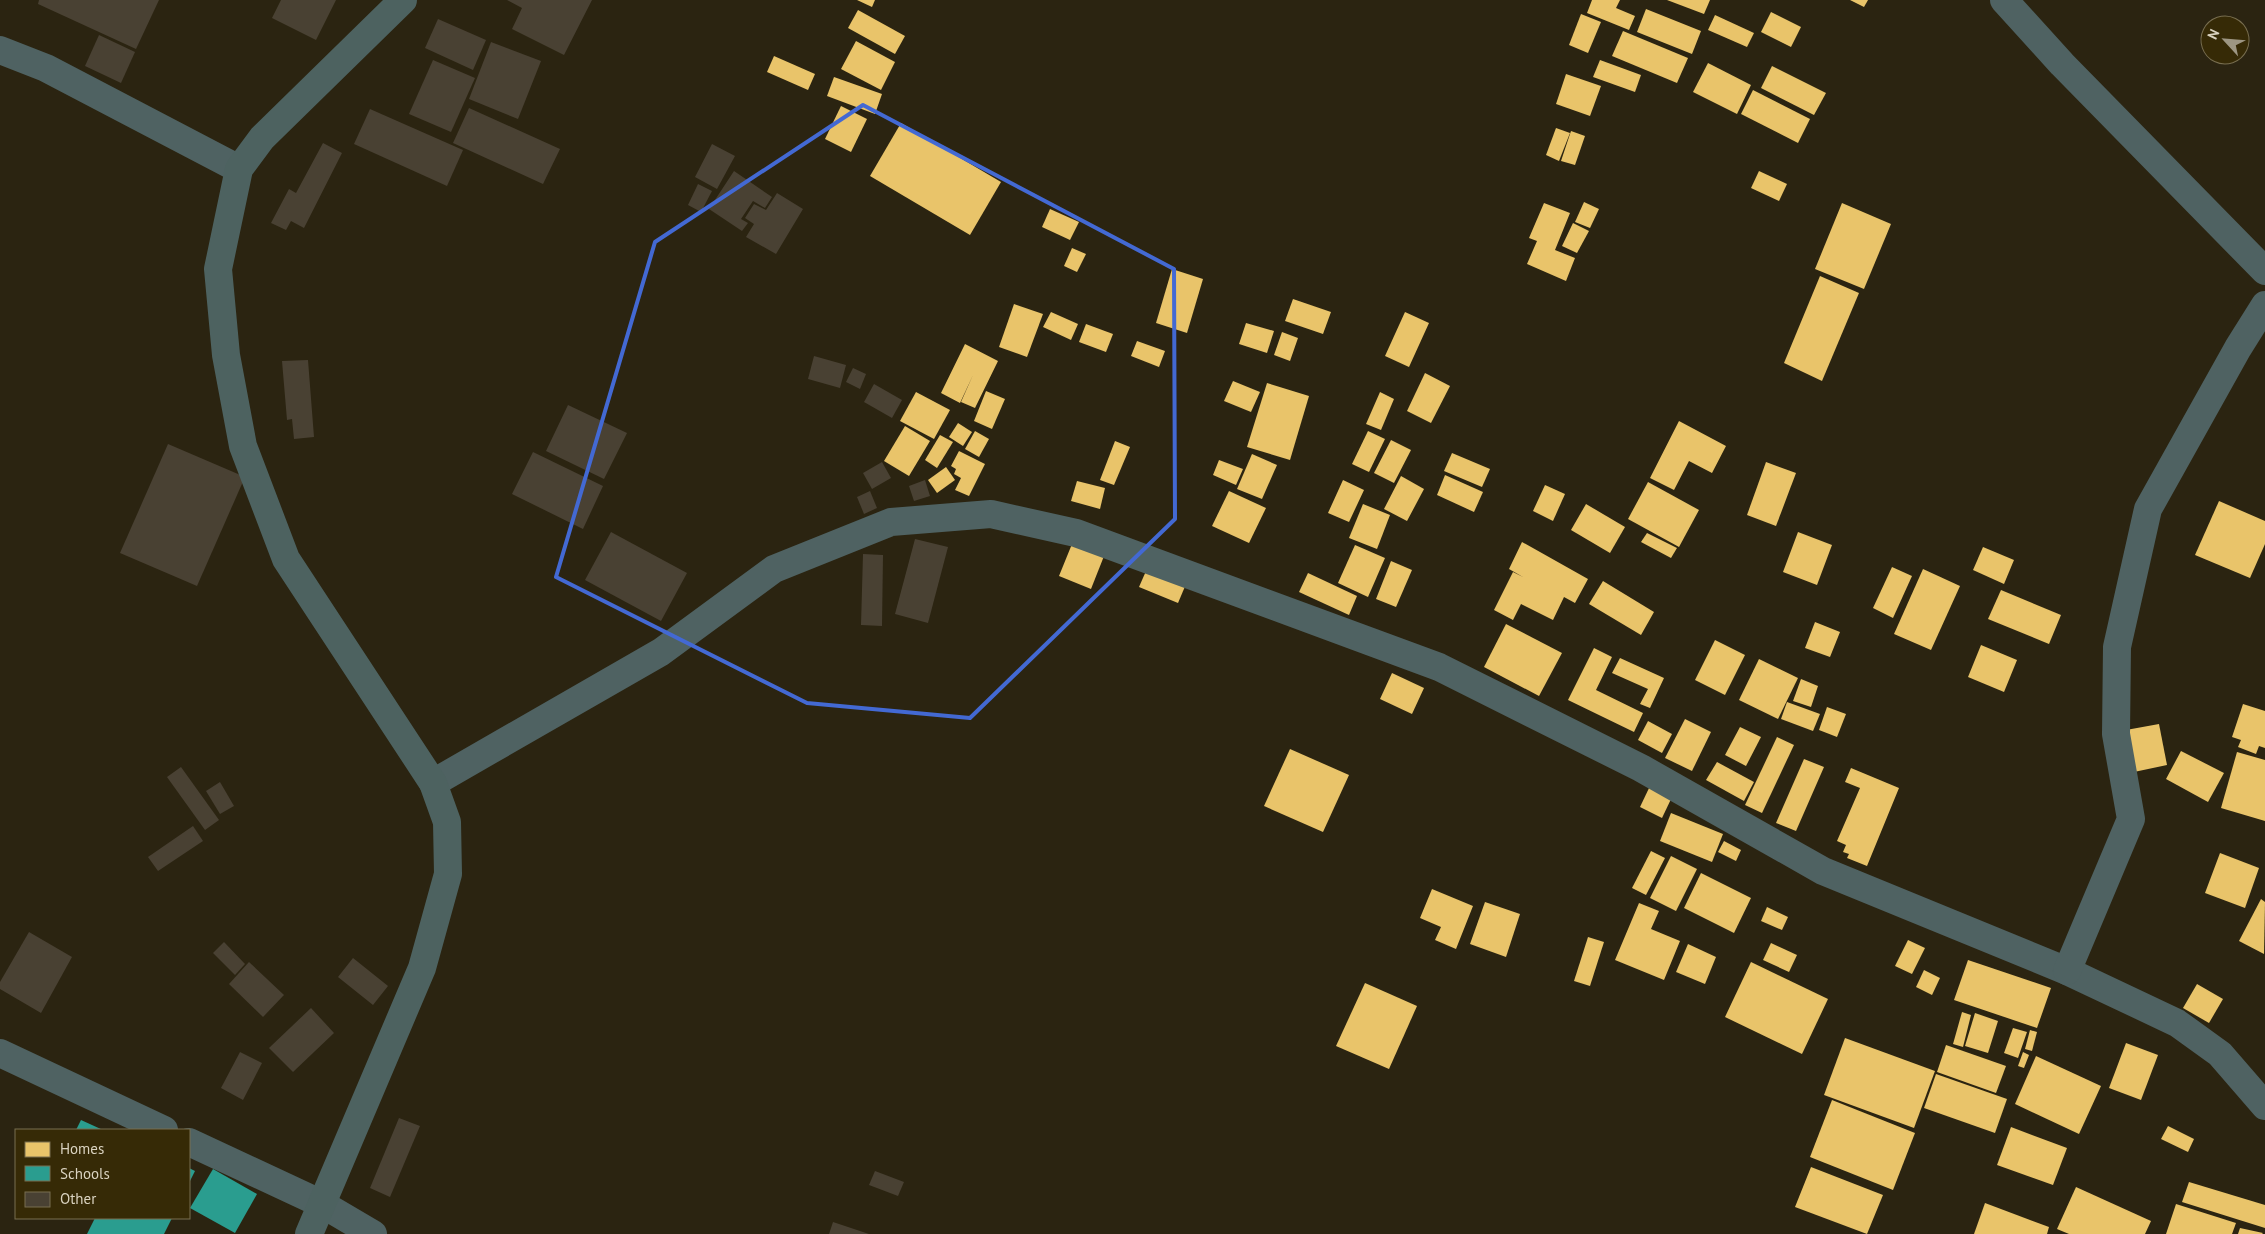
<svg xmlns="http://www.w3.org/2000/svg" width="2265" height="1234" font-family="'PT Sans',sans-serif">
  <rect width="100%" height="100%" fill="#2b2411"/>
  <!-- homes -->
  <g fill="#e9c46a">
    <path d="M857,0H875L872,7Z"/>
    <path d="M1592,0H1620L1616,8L1635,16L1629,30L1587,13Z"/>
    <path d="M1667,0H1710L1704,14Z"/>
    <path d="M1850,0H1868L1864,7Z"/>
    <path d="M1646,9L1701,31L1692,54L1637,32Z"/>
    <path d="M858,10L905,36L895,54L848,28Z"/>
    <path d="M1771,12L1801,27L1791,47L1761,32Z"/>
    <path d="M1581,14L1601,22L1588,53L1569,45Z"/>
    <path d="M1715,15L1754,33L1747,47L1708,30Z"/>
    <path d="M1623,31L1688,58L1677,83L1612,56Z"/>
    <path d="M856,41L895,62L881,90L841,69Z"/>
    <path d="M774,56L815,74L808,90L767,72Z"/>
    <path d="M1600,60L1641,75L1635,92L1593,77Z"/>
    <path d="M1708,63L1751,85L1737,114L1693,92Z"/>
    <path d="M1772,66L1826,93L1814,115L1761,88Z"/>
    <path d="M1566,74L1601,86L1590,116L1556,104Z"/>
    <path d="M834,77L882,94L875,114L827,96Z"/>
    <path d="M1753,90L1810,119L1798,143L1741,114Z"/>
    <path d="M841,106L867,119L851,152L825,139Z"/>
    <path d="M901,123L1001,182L970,235L870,176Z"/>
    <path d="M1556,128L1570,133L1559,161L1546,155Z"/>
    <path d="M1571,131L1585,136L1575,165L1561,161Z"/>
    <path d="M1759,171L1787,184L1779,201L1751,188Z"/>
    <path d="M1584,202L1599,209L1590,228L1575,222Z"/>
    <path d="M1544,203L1570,213L1555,250L1575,258L1566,281L1527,264L1537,241L1529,238Z"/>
    <path d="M1842,203L1891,224L1864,289L1815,269Z"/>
    <path d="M1050,209L1079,222L1070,240L1042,227Z"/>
    <path d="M1573,223L1589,231L1577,253L1562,246Z"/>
    <path d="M1072,248L1086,254L1077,272L1064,266Z"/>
    <path d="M1172,269L1203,279L1187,333L1156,323Z"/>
    <path d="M1820,276L1859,293L1822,381L1784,363Z"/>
    <path d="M1293,299L1331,312L1323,334L1285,321Z"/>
    <path d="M1014,304L1043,314L1027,357L999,347Z"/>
    <path d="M1051,312L1078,324L1071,340L1043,327Z"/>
    <path d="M1405,312L1429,323L1409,367L1385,356Z"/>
    <path d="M1246,323L1274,331L1267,353L1239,344Z"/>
    <path d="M1086,324L1113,334L1106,352L1079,342Z"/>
    <path d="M1282,332L1298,338L1290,361L1274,355Z"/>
    <path d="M1137,341L1165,351L1159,367L1131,356Z"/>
    <path d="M965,344L998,361L975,408L961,402L973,375L960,403L941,393Z"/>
    <path d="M1425,373L1450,386L1431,423L1407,411Z"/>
    <path d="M1233,381L1260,392L1251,412L1224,401Z"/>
    <path d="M1267,383L1309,396L1290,460L1247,447Z"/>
    <path d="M986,391L1005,399L992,429L974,421Z"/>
    <path d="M916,392L950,410L934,439L900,421Z"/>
    <path d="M1380,392L1394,399L1381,430L1366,424Z"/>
    <path d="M1679,421L1726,446L1712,473L1689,461L1674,490L1650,478Z"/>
    <path d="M958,423L972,432L963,446L949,437Z"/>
    <path d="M905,426L930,441L909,476L884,461Z"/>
    <path d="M975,431L989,439L979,457L965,449Z"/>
    <path d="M1368,431L1385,439L1369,472L1352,464Z"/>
    <path d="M940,435L953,442L937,468L925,460Z"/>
    <path d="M1391,440L1411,450L1394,483L1374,473Z"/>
    <path d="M1115,441L1130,447L1114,485L1100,480Z"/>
    <path d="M959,451L985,464L969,496L955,490L961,478L954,474L956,469L951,466Z"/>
    <path d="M1452,453L1490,469L1482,487L1444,471Z"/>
    <path d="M1252,454L1277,465L1262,499L1237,489Z"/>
    <path d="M1219,460L1243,469L1236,485L1213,475Z"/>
    <path d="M1766,462L1796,473L1776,526L1747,515Z"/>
    <path d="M946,467L955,480L937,493L928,480Z"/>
    <path d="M1445,475L1483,492L1474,512L1437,495Z"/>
    <path d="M1401,476L1424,489L1407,521L1384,509Z"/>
    <path d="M1343,480L1364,490L1349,522L1328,513Z"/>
    <path d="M1077,481L1105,488L1100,509L1071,501Z"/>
    <path d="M1648,482L1699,510L1679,547L1628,519Z"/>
    <path d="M1545,485L1565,494L1553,521L1533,511Z"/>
    <path d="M1229,491L1266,508L1249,543L1212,526Z"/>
    <path d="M2219,501L2265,521V544L2250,578L2195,555Z"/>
    <path d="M1363,504L1390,515L1377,549L1349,538Z"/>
    <path d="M1586,504L1625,527L1610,553L1571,530Z"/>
    <path d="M1798,532L1832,545L1817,585L1783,572Z"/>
    <path d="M1647,533L1677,548L1671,558L1641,542Z"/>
    <path d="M1074,539L1106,551L1091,589L1059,576Z"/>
    <path d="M1522,542L1588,579L1575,603L1564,597L1553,620L1521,604L1513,620L1494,610L1513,572L1523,577L1509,569Z"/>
    <path d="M1355,545L1385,558L1368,597L1338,583Z"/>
    <path d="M1983,547L2014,560L2004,584L1973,570Z"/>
    <path d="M1391,561L1412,570L1396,607L1376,599Z"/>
    <path d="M1150,562L1189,577L1178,603L1139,587Z"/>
    <path d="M1892,567L1912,576L1893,618L1873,608Z"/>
    <path d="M1923,569L1960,586L1931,650L1894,634Z"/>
    <path d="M1308,573L1357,596L1349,615L1299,592Z"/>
    <path d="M1603,581L1654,612L1641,635L1589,604Z"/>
    <path d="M2001,590L2061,615L2049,644L1988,619Z"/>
    <path d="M1815,622L1840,632L1830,657L1805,648Z"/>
    <path d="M1506,624L1562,653L1539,696L1484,667Z"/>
    <path d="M1715,640L1745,655L1725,695L1695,680Z"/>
    <path d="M1981,645L2017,660L2004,692L1968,677Z"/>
    <path d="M1594,648L1612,657L1596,690L1643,713L1634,732L1568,700Z"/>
    <path d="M1620,658L1664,678L1650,708L1640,704L1648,689L1612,673Z"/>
    <path d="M1759,659L1798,678L1778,719L1739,700Z"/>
    <path d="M1392,673L1424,688L1412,714L1380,699Z"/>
    <path d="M1801,679L1818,686L1811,707L1793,701Z"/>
    <path d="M1787,702L1820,714L1813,731L1781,719Z"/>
    <path d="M2243,704L2265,711V748L2259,746L2256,754L2238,747L2241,740L2232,737Z"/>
    <path d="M1827,707L1846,714L1837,737L1819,730Z"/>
    <path d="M1685,719L1711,732L1692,771L1665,758Z"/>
    <path d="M1648,721L1672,734L1662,753L1638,740Z"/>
    <path d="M2159,724L2167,765L2134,772L2126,730Z"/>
    <path d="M1740,727L1761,737L1746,766L1725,755Z"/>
    <path d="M1777,737L1794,745L1762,813L1745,805Z"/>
    <path d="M1290,749L1349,775L1323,832L1264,806Z"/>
    <path d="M2181,751L2224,773L2208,802L2166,779Z"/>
    <path d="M2237,752L2265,760V821L2221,808Z"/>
    <path d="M1804,759L1824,767L1796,831L1776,823Z"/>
    <path d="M1717,762L1754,782L1744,801L1706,780Z"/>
    <path d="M1851,768L1899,788L1867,866L1847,858L1849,854L1843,852L1846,845L1837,841L1860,788L1845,782Z"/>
    <path d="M1650,786L1672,797L1662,818L1640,807Z"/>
    <path d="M1671,813L1723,834L1712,862L1660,841Z"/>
    <path d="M1724,841L1741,850L1736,861L1718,852Z"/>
    <path d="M1651,851L1665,858L1646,895L1632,888Z"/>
    <path d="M2220,853L2259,868L2245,908L2205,893Z"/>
    <path d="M1671,856L1697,869L1676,911L1650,898Z"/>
    <path d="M1701,873L1751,898L1734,933L1684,908Z"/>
    <path d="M1432,889L1473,906L1456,949L1435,940L1441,927L1420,918Z"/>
    <path d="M2261,899L2265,902L2264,954L2239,941Z"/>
    <path d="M1485,902L1520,914L1506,957L1470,944Z"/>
    <path d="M1639,903L1659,911L1651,929L1680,941L1664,980L1615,960Z"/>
    <path d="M1767,907L1788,917L1782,930L1761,921Z"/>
    <path d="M1588,937L1604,942L1590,986L1574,981Z"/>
    <path d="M1908,940L1925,948L1912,974L1895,966Z"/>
    <path d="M1771,943L1797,955L1789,972L1763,960Z"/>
    <path d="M1688,944L1716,957L1705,984L1676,972Z"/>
    <path d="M1968,960L2051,988L2037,1028L1954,1000Z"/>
    <path d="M1751,962L1828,999L1802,1054L1725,1017Z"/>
    <path d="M1924,970L1940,978L1932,995L1916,987Z"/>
    <path d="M1365,983L1417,1006L1389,1069L1336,1046Z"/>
    <path d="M2197,984L2223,999L2209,1023L2183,1008Z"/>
    <path d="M1962,1012L1971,1015L1963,1047L1953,1044Z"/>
    <path d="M1975,1013L1998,1021L1988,1053L1965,1046Z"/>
    <path d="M2013,1028L2027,1032L2018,1058L2004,1053Z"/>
    <path d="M2030,1030L2037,1032L2032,1051L2025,1049Z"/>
    <path d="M1845,1038L1935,1071L1914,1128L1824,1095Z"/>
    <path d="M2126,1043L2158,1055L2141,1100L2109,1088Z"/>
    <path d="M1946,1045L2006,1066L1996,1093L1937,1072Z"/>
    <path d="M2023,1052L2029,1055L2024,1068L2018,1066Z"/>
    <path d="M2036,1056L2101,1086L2079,1134L2015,1104Z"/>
    <path d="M1936,1074L2007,1099L1995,1133L1924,1108Z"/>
    <path d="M1832,1100L1915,1133L1893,1190L1810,1157Z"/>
    <path d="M2168,1126L2194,1139L2188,1152L2161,1139Z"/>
    <path d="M2011,1127L2067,1148L2053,1185L1997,1165Z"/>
    <path d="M1811,1167L1883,1195L1867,1234L1795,1207Z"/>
    <path d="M2189,1182L2265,1205V1228L2182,1202Z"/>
    <path d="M2076,1187L2151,1221L2145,1234H2069L2057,1229Z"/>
    <path d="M1985,1203L2049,1227L2047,1234H1974Z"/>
    <path d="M2176,1204L2236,1223L2232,1234H2166Z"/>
    <path d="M2240,1228L2263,1233L2262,1234H2238Z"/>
  </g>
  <!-- schools -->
  <g fill="#2a9d8f">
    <path d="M81,1120L103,1130H76Z"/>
    <path d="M189,1168L195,1171L189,1183Z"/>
    <path d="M213,1169L257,1194L235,1233L190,1208Z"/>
    <path d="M95,1218H172L164,1234H87Z"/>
  </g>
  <!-- building -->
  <g fill="#494133">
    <path d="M39,0H159L136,49L38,4Z"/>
    <path d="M281,0H336L316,40L272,18Z"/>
    <path d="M507,0H592L564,55L512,29L522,8Z"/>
    <path d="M438,19L486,40L473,70L425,48Z"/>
    <path d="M99,35L135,52L121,83L85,66Z"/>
    <path d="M491,42L541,61L518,119L469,99Z"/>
    <path d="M433,60L475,78L451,132L409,114Z"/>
    <path d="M469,108L560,149L543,184L453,143Z"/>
    <path d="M370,109L463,150L447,186L354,144Z"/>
    <path d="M323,143L342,153L304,228L291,221L286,230L271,223L289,189L296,193Z"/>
    <path d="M712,144L735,156L717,189L695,177Z"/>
    <path d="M734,171L772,197L765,208L753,201L741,219L748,223L742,231L709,209Z"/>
    <path d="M698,184L712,191L701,212L688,205Z"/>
    <path d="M777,193L803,209L776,254L746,237L754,224L745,218L754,204L766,210Z"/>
    <path d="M814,356L846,365L840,388L808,379Z"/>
    <path d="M308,360L314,437L294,439L292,419L287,420L282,361Z"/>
    <path d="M853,368L866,374L860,389L846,382Z"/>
    <path d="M874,384L902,400L892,418L864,402Z"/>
    <path d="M568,405L627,433L604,479L546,451Z"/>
    <path d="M168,444L245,477L197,586L120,553Z"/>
    <path d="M533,452L603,486L583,529L512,494Z"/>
    <path d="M882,462L891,478L872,489L863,473Z"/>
    <path d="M925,480L930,496L914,501L909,486Z"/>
    <path d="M870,491L877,508L864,514L857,497Z"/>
    <path d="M611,532L687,573L661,621L585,580Z"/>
    <path d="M915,539L948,547L928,623L895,614Z"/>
    <path d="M863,554L883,555L882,626L861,625Z"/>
    <path d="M181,767L219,820L205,830L167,777Z"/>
    <path d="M220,782L234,806L220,814L206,791Z"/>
    <path d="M193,826L203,841L158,871L148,857Z"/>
    <path d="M29,932L72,957L41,1013L0,989V982Z"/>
    <path d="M224,942L245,964L235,975L213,953Z"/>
    <path d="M353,958L388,986L373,1005L338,977Z"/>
    <path d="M249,962L284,995L263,1017L229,984Z"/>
    <path d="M311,1008L334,1033L293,1072L269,1048Z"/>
    <path d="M240,1052L262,1063L243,1100L221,1088Z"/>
    <path d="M399,1118L420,1126L390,1197L370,1188Z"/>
    <path d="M875,1171L904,1182L898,1196L869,1185Z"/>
    <path d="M833,1222L869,1234H829Z"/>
  </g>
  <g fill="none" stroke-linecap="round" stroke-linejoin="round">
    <!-- street -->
    <g stroke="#4f6262" stroke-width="28">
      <path d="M2004,0L2062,64L2265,271"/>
      <path d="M0,50L46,68L239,169"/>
      <path d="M433,783L661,652L774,569L891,522L991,514L1076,533L1439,667L1641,768L1823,871L2067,971L2177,1023L2220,1054L2265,1106"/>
      <path d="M2067,971L2131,819L2116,734L2117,647L2148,509L2238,348L2265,305"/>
      <path d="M0,1053L164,1130"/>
      <path d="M189,1142L322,1204L373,1234"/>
    </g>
    <!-- secondary -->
    <path stroke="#4d6260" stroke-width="28" d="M309,1234L422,968L448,874L447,822L433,783L286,559L243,446L226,355L218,269L239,169L262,138L403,0"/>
  </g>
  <!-- marked area -->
  <path fill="none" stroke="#4369d3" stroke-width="4" stroke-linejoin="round" d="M863,105L1174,269L1175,519L970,718L807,703L556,577L655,242Z"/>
  <!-- legend -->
  <rect x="15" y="1129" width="175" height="90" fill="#362a06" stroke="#786e50"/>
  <rect x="25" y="1142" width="25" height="15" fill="#e9c46a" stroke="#786e50"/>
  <text x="60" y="1154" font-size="15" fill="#dad3c0">Homes</text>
  <rect x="25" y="1166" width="25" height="15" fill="#2a9d8f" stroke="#786e50"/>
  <text x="60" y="1179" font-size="15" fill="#dad3c0">Schools</text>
  <rect x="25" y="1192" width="25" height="15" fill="#494133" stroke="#786e50"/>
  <text x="60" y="1204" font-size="15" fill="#dad3c0">Other</text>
  <!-- north arrow -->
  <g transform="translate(2225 40) rotate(296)"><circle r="24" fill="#362a06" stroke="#786e50"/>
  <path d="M0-4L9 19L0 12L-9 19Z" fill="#9d9683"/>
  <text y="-8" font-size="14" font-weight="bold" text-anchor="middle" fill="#dad3c0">N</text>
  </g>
</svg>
